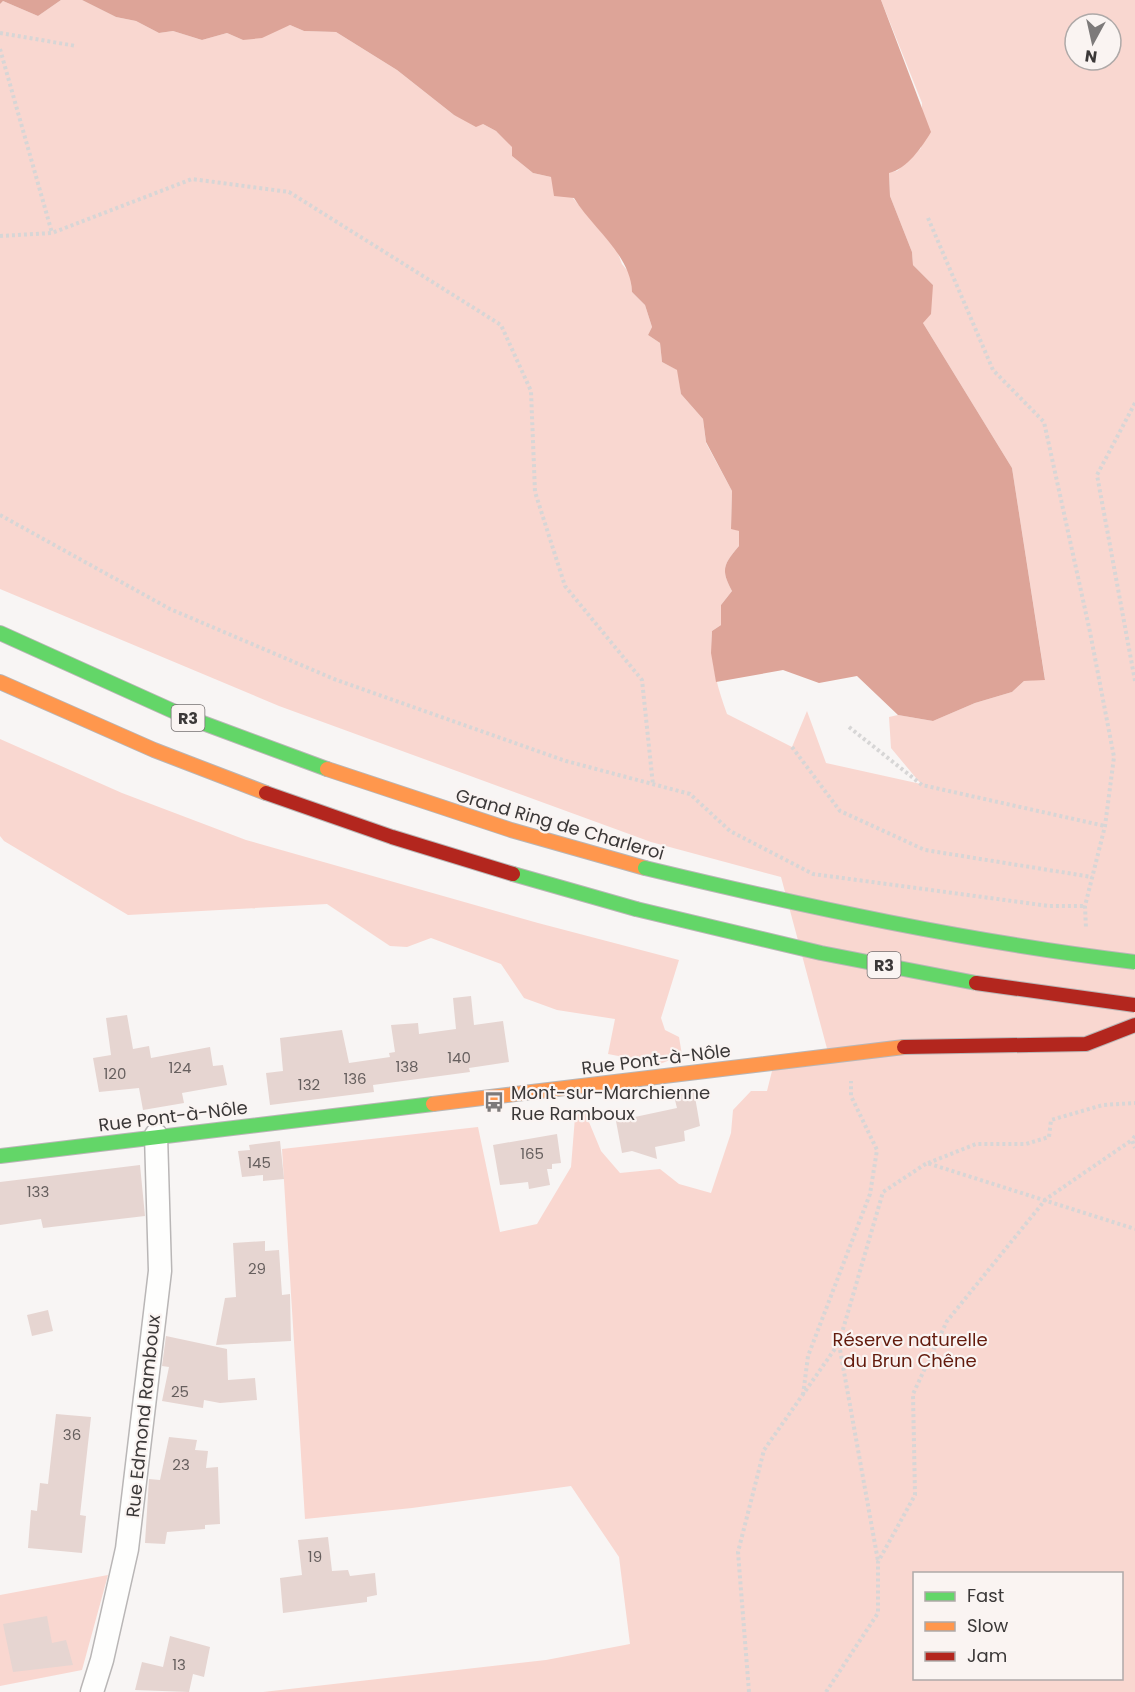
<svg xmlns="http://www.w3.org/2000/svg" width="1135" height="1692" font-family="Poppins,sans-serif">
  <rect width="100%" height="100%" fill="#f8f5f4"/>
  <!-- green -->
  <g fill="#f9d7d0" fill-rule="evenodd">
    <path d="M61,0H82L116,17L136,21L159,33L173,31L202,40L227,33L243,40L290,25L304,31L336,32L397,70L454,115L483,124L496,131L513,147L512,156L533,173L551,177L573,198L617,251L622,264L631,275L632,292L645,305L652,327L648,335L660,343L662,362L678,370L681,394L703,419L706,443L732,491L731,528L739,531V546C724,564 720,569 732,591L721,605V625L712,631C710,661 717,686 727,714L792,747L807,711L826,763L921,784L891,748L889,717L898,715L933,721L975,703L1012,692L1024,681L1045,679L1012,468L923,323L933,285L913,265L912,252L890,196L889,172L897,171L921,148L922,103L881,0H1135V1692H263L546,1660L630,1644L619,1557L571,1486L412,1508L305,1519L282,1149L478,1127L500,1232L537,1224L571,1167L575,1117L584,1110L601,1151L620,1173L660,1169L679,1184L711,1193L731,1133L733,1110L751,1091H767L774,1063L829,1056L781,877L651,842L279,706L0,589V4L3,1L38,16ZM1075,24H1111V60H1075ZM914,1574H1122V1678H914Z"/>
    <path d="M0,739L122,793L246,840L538,923L679,960L661,1018L665,1030L679,1037L682,1055L660,1064L608,1054L615,1019L557,1010L524,998L501,964L431,938L407,947L390,946L327,904L128,915L4,841L0,836Z"/>
    <path d="M108,1575L82,1670L0,1686V1595Z"/>
  </g>
  <!-- water -->
  <g fill="#dda498">
    <path d="M0,0H61L38,16L3,1L0,4Z"/>
    <path d="M82,0H881L931,132C922,147 907,169 889,173L890,196L912,252L913,265L933,285L931,314L923,323L1012,468L1045,680L1024,681L1012,692L975,703L933,721L898,715L857,676L819,683L783,670L716,682L711,653L712,631L721,625V605L732,591C720,569 724,564 739,546V531L731,529L732,491L706,442L703,419L681,394L677,370L662,362L660,343L648,335L652,327L645,305L632,292C631,255 593,229 574,198L554,196L551,177L533,173L512,156V147L496,131L483,124L476,127L454,115L397,70L336,32L304,31L290,25L262,38L243,40L227,33L202,40L173,31L159,33L136,21L116,17Z"/>
  </g>
  <!-- building -->
  <g fill="#e6d5d1">
    <path d="M471,996L474,1025L503,1021L509,1062L469,1068L470,1072L373,1085L374,1092L270,1105L266,1073L283,1071L280,1038L342,1030L349,1063L390,1057L389,1053L395,1052L391,1025L418,1023L419,1034L456,1029L453,998Z"/>
    <path d="M127,1015L133,1049L149,1046L151,1058L210,1047L213,1066L223,1065L227,1085L182,1093L184,1103L143,1110L139,1088L99,1092L93,1058L111,1055L106,1018Z"/>
    <path d="M694,1091L700,1126L684,1131L685,1141L655,1147L657,1159L632,1151L622,1153L616,1121L677,1108L674,1096Z"/>
    <path d="M557,1134L561,1163L552,1164V1169H547L550,1185L529,1189L528,1182L500,1185L493,1145Z"/>
    <path d="M280,1141L284,1179L263,1181V1175L242,1177L238,1151L250,1150L249,1145Z"/>
    <path d="M140,1165L145,1216L43,1228L41,1219L0,1225V1182Z"/>
    <path d="M265,1241V1251L279,1250L282,1295L290,1294L291,1341L216,1345L225,1298L236,1297L233,1243Z"/>
    <path d="M48,1310L53,1331L32,1336L27,1315Z"/>
    <path d="M166,1336L227,1349L228,1380L255,1378L257,1400L220,1403L204,1400L203,1408L162,1401L169,1367L162,1366Z"/>
    <path d="M56,1414L91,1417L80,1515L86,1516L82,1553L28,1548L31,1510L37,1511L40,1483L48,1484Z"/>
    <path d="M169,1437L197,1440L195,1450L208,1451L206,1468L218,1467L220,1524L205,1525V1529L167,1532L165,1544L145,1543L149,1479L160,1480Z"/>
    <path d="M328,1537L332,1571L348,1570L350,1576L375,1573L377,1595L367,1597V1602L283,1613L280,1578L302,1575L298,1540Z"/>
    <path d="M47,1616L52,1643L66,1640L73,1665L13,1672L3,1624Z"/>
    <path d="M170,1636L210,1647L204,1677L193,1674L189,1692L135,1690L142,1662L163,1667Z"/>
  </g>
  <g fill="none" stroke-linecap="round" stroke-linejoin="round">
    <!-- street casing -->
    <g stroke="#b9b6b6" stroke-width="25">
      <path id="street" d="M92,1692L102,1660L127,1549L160,1271L156,1135"/>
    </g>
    <!-- fast casing -->
    <g stroke="#b9b6b6" stroke-width="16">
      <g id="fast">
        <path d="M0,633L184,716L327,769"/>
        <path d="M513,874L636,909"/>
        <path d="M0,1156L433,1104"/>
      </g>
    </g>
    <!-- slow casing -->
    <g stroke="#b9b6b6" stroke-width="16">
      <g id="slow">
        <path d="M0,682L154,750L266,793"/>
        <path d="M327,769L511,830L645,868"/>
        <path d="M433,1104L904,1047"/>
      </g>
    </g>
    <!-- jam casing -->
    <g stroke="#b9b6b6" stroke-width="16">
      <g id="jam">
        <path d="M266,793L392,837L513,874"/>
        <path d="M904,1047L1086,1044L1135,1025"/>
      </g>
    </g>
    <!-- path -->
    <g stroke="#d7d6d6" stroke-width="4" stroke-dasharray="3 3" stroke-linecap="butt">
      <path d="M0,33L76,46"/>
      <path d="M0,49L52,233"/>
      <path d="M928,218L993,370L1044,422L1090,632L1114,757L1105,826L1085,906L1086,929"/>
      <path d="M0,236L52,233L192,179L289,192L501,325L531,391L535,492L565,586L642,680L653,785"/>
      <path d="M1135,403L1097,475L1135,681"/>
      <path d="M0,515L170,609L334,679L566,761L690,794L730,831L813,874L1049,906H1085"/>
      <path d="M849,727L922,785L1105,826"/>
      <path d="M792,747L840,811L925,850L1092,877"/>
      <path d="M1135,1136L1132,1140L1135,1148"/>
      <path d="M928,1163L976,1144H1026L1049,1137L1051,1120L1103,1105L1135,1103"/>
      <path d="M839,1344L878,1561"/>
      <path d="M803,1395L808,1356L870,1194L877,1150L851,1096V1081"/>
      <path d="M749,1692L738,1552L764,1450L839,1343L883,1192L927,1163L1135,1229"/>
      <path d="M826,1692L878,1613V1562L915,1495L913,1394L947,1321L1046,1199L1132,1140"/>
    </g>
    <!-- street -->
    <use href="#street" stroke="#fefefd" stroke-width="22"/>
    <!-- fast -->
    <use href="#fast" stroke="#63d668" stroke-width="14"/>
    <!-- slow -->
    <use href="#slow" stroke="#ff974d" stroke-width="14"/>
    <!-- jam -->
    <use href="#jam" stroke="#b3261e" stroke-width="14"/>
    <!-- fast-bridge casing -->
    <g stroke="#b9b6b6" stroke-width="16" stroke-linecap="butt">
      <g id="fast-bridge">
        <path d="M645,868C807,907 969,942 1135,962"/>
        <path d="M636,909L821,953L976,983"/>
      </g>
    </g>
    <!-- jam-bridge casing -->
    <g stroke="#b9b6b6" stroke-width="16" stroke-linecap="butt">
      <path id="jam-bridge" d="M976,983L1135,1005"/>
    </g>
    <!-- fast-bridge -->
    <use href="#fast-bridge" stroke="#63d668" stroke-width="14"/>
    <!-- jam-bridge -->
    <use href="#jam-bridge" stroke="#b3261e" stroke-width="14"/>
  </g>
  <!-- icons -->
  <defs>
    <g id="bus-bare" transform="scale(1.62)"><path d="M-5-6H5V4H4V6H2V4H-2V6H-4V4H-5ZM-3.5-4V0h7V-4ZM-3.5 1.2v1.5H-2V1.2ZM2 1.2v1.5H3.5V1.2Z" fill="#7d7a7a" stroke="#faf4f2" stroke-width="2.5" paint-order="stroke"/></g>
  </defs>
  <g fill-rule="evenodd">
    <use href="#bus-bare" x="494" y="1102"/>
  </g>
  <g text-anchor="middle" dominant-baseline="central" stroke-width="4.5" stroke-linejoin="round" paint-order="stroke">
    <!-- number labels -->
    <g font-size="15" fill="#665f5e">
      <text x="459" y="1057">140</text>
      <text x="407" y="1066">138</text>
      <text x="180" y="1067">124</text>
      <text x="115" y="1073">120</text>
      <text x="355" y="1078">136</text>
      <text x="309" y="1084">132</text>
      <text x="532" y="1153">165</text>
      <text x="259" y="1162">145</text>
      <text x="38" y="1191">133</text>
      <text x="257" y="1268">29</text>
      <text x="180" y="1391">25</text>
      <text x="72" y="1434">36</text>
      <text x="181" y="1464">23</text>
      <text x="315" y="1556">19</text>
      <text x="179" y="1664">13</text>
    </g>
    <!-- shield labels -->
    <g fill="#faf4f2" stroke="#747070" stroke-width="1.5">
      <rect x="171.5" y="705" width="33" height="26" rx="4.5"/>
      <rect x="867.5" y="952" width="33" height="26" rx="4.5"/>
    </g>
    <g font-size="16" font-weight="bold" fill="#3b3838">
      <text x="188" y="718">R3</text>
      <text x="884" y="965">R3</text>
    </g>
    <!-- street labels -->
    <g font-size="18" fill="#3b3838" stroke="#faf4f2">
      <text transform="translate(560 824) rotate(16)">Grand Ring de Charleroi</text>
      <text transform="translate(656 1059) rotate(-7)">Rue Pont-à-Nôle</text>
      <text transform="translate(173 1116) rotate(-7)">Rue Pont-à-Nôle</text>
      <text transform="translate(143 1416) rotate(-84)">Rue Edmond Ramboux</text>
    </g>
    <!-- poi labels -->
    <g font-size="18" fill="#3b3838" stroke="#faf4f2" text-anchor="start">
      <text x="511" y="1092">Mont-sur-Marchienne<tspan x="511" dy="21">Rue Ramboux</tspan></text>
    </g>
    <!-- park labels -->
    <g font-size="18" fill="#631b0d" stroke="#faf4f2">
      <text x="910" y="1339">Réserve naturelle<tspan x="910" dy="21">du Brun Chêne</tspan></text>
    </g>
  </g>
  <!-- legend -->
  <rect x="913" y="1572" width="210" height="108" fill="#faf4f2" stroke="#aea9a8" stroke-width="1.5"/>
  <rect x="925" y="1592" width="30" height="9" fill="#63d668" stroke="#aea9a8" stroke-width="1.5"/>
  <text x="967" y="1602" font-size="18" fill="#3b3838">Fast</text>
  <rect x="925" y="1622" width="30" height="9" fill="#ff974d" stroke="#aea9a8" stroke-width="1.5"/>
  <text x="967" y="1632" font-size="18" fill="#3b3838">Slow</text>
  <rect x="925" y="1652" width="30" height="9" fill="#b3261e" stroke="#aea9a8" stroke-width="1.5"/>
  <text x="967" y="1662" font-size="18" fill="#3b3838">Jam</text>
  <!-- north arrow -->
  <g transform="translate(1093 42) rotate(188)"><circle r="28" fill="#faf4f2" stroke="#aea9a8" stroke-width="1.5"/>
  <path d="M0-4.5L10 22L0 15L-10 22Z" fill="#7d7a7a"/>
  <text y="-9" font-size="16" font-weight="bold" text-anchor="middle" fill="#3b3838">N</text>
  </g>
</svg>
